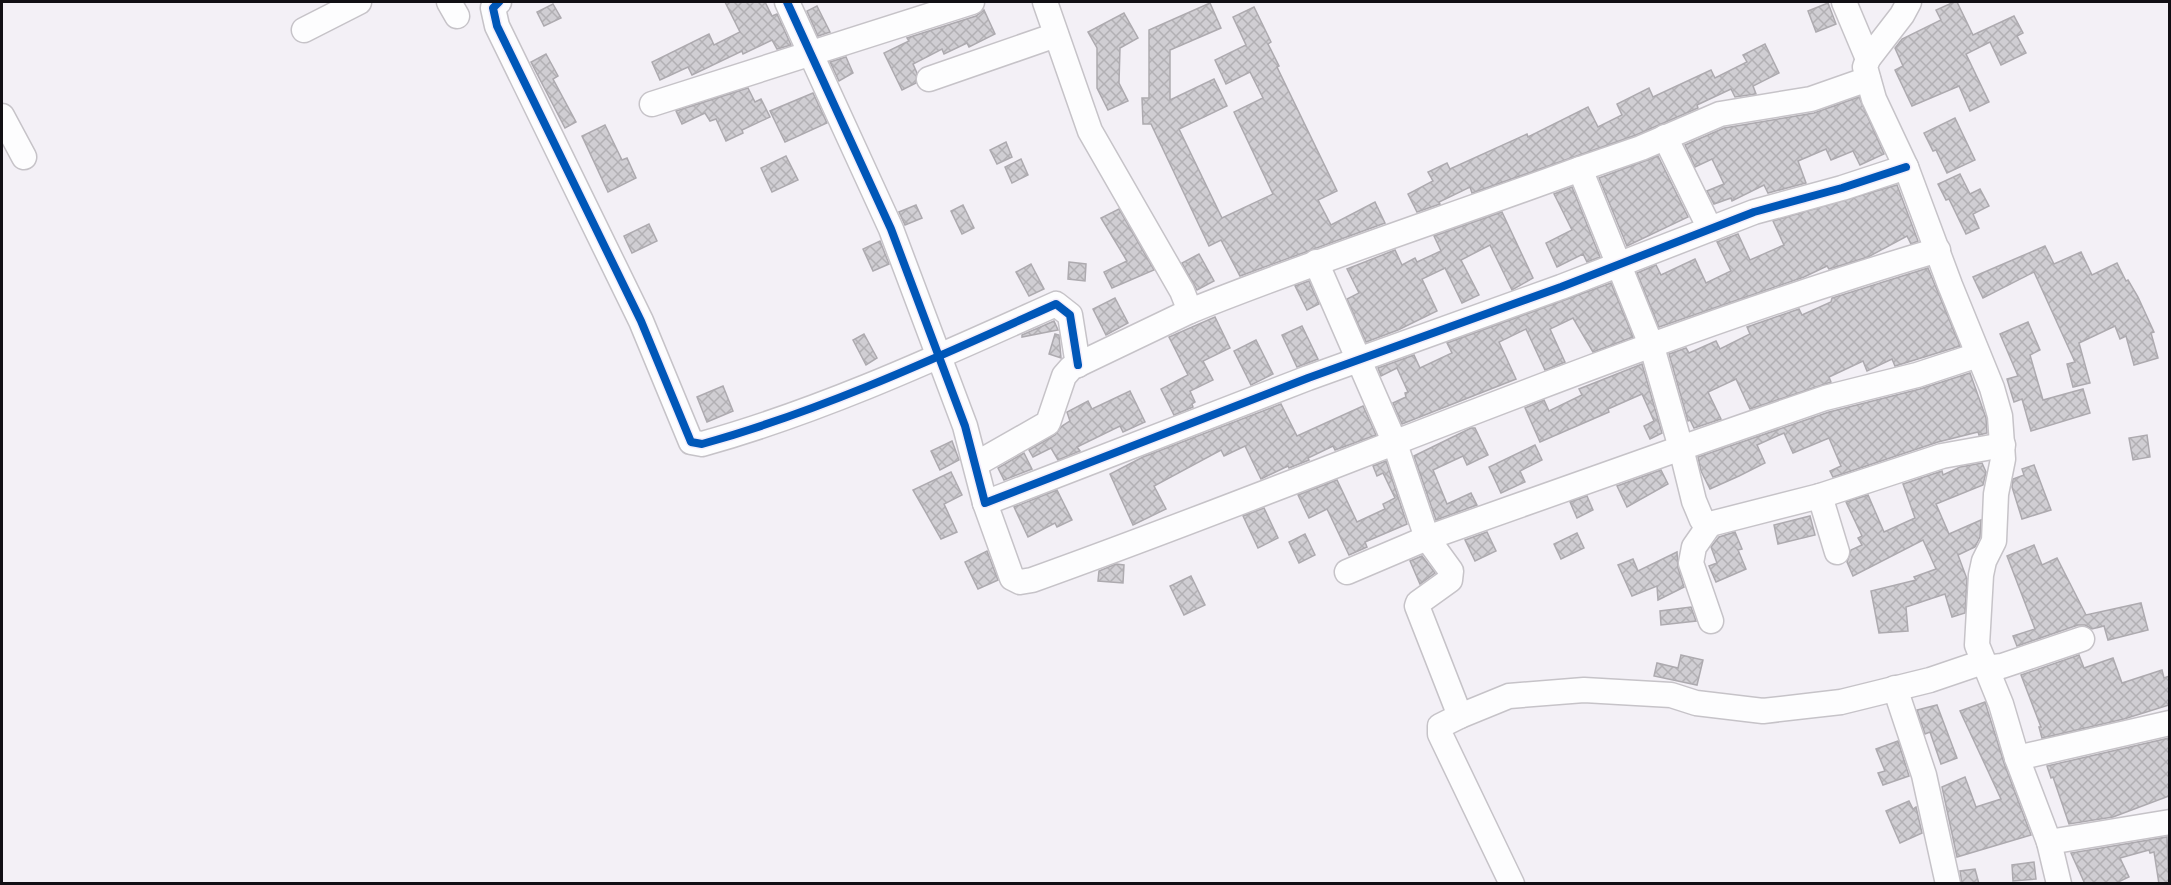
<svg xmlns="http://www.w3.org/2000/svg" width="2171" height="885" font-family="'PT Sans',sans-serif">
  <defs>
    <pattern id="building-cross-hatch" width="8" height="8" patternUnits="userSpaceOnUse" patternTransform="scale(1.5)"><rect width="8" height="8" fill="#d0ced3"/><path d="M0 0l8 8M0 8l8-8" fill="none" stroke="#b2b0b4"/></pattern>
  </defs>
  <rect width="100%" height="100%" fill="#f3f0f6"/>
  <!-- building -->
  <g fill="url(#building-cross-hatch)" stroke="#adaaaf" stroke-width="1.5">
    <path d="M725,2H765L772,16L777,14L791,45L777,49L772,40L743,54L742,51L692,75L688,67L660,80L652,62L709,34L714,45L740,32Z"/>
    <path d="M1954,2H1957L1973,35L2014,16L2023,33L2017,36L2026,53L2001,65L1990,42L1966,54L1989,102L1970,111L1959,86L1912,106L1895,70L1903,66L1895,48L1902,39L1941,20L1936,10Z"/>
    <path d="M1210,3L1221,28L1170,50V100L1214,79L1227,106L1179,129L1222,218L1273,194L1234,112L1263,98L1250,72L1226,84L1215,60L1246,45L1233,17L1254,7L1271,42L1268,44L1279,66L1277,67L1337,191L1318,200L1331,225L1375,202L1385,223L1240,276L1221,240L1209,246L1151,124H1143L1142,98H1149V30Z"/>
    <path d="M1828,3L1836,24L1816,32L1808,11Z"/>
    <path d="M553,4L561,18L544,26L537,12Z"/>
    <path d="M817,6L830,32L818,36L807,11Z"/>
    <path d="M984,10L995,34L969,47L967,43L944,54L942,49L913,64L917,73L916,83L902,90L884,53L909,41L907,38L976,16Z"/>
    <path d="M1124,13L1138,38L1120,48L1119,83L1128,101L1108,110L1097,88V48L1088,32Z"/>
    <path d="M1765,44L1779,73L1753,86L1756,94L1735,97L1731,89L1697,105L1698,108L1636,135L1472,193L1470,187L1439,202L1440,204L1417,212L1408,194L1433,181L1428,172L1447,163L1450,169L1527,134L1528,137L1588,107L1598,127L1622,115L1617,104L1649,88L1653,97L1711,70L1715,78L1747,62L1743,55Z"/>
    <path d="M546,54L558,76L553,79L576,122L565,128L531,62Z"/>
    <path d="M846,57L853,73L839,81L830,62Z"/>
    <path d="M748,88L755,102L761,99L770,117L742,130L743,133L726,141L716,119L710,121L705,113L682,124L676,111Z"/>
    <path d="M813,93L827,123L785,142L770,111Z"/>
    <path d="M1859,97L1884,154L1860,165L1853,151L1831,160L1826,149L1798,161L1806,183L1768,193L1764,185L1732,201L1731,198L1714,204L1707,191L1724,184L1712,159L1695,167L1685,145L1724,128L1814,113Z"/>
    <path d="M1955,118L1975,160L1947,173L1936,150L1933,151L1924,133Z"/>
    <path d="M605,125L622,160L627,158L636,178L608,192L582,136Z"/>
    <path d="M1006,142L1012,157L997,164L990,150Z"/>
    <path d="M786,156L798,180L772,192L761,168Z"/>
    <path d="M1658,156L1688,217L1627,246L1599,178Z"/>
    <path d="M1021,159L1028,175L1012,183L1005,167Z"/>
    <path d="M1960,174L1970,194L1980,189L1989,206L1973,214L1979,228L1966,234L1949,199L1946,200L1938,184Z"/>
    <path d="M1897,185L1918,241L1911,244L1907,236L1868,257L1829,269L1827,266L1804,277L1659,327L1637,273L1656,265L1661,275L1695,259L1706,283L1731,271L1717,242L1738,234L1750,260L1784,245L1773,221Z"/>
    <path d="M1572,187L1600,257L1587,262L1583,254L1557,267L1546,243L1572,230L1554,194Z"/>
    <path d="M916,205L922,218L905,225L899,212Z"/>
    <path d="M963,205L974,228L962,234L951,211Z"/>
    <path d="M1119,209L1154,270L1112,288L1104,272L1127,261L1101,218Z"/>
    <path d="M1502,212L1533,278L1512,290L1490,245L1461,260L1479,295L1462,303L1445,268L1422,279L1437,311L1398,330L1366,342L1347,299L1359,293L1347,269L1395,250L1402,265L1415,258L1417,262L1441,251L1434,236Z"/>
    <path d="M649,224L657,241L632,253L624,236Z"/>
    <path d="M880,241L889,264L873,271L863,249Z"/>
    <path d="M2045,246L2054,264L2081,252L2092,275L2117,263L2126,281L2128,280L2138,297L2154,332L2151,333L2158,358L2134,365L2126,336L2120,339L2115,326L2079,343L2090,383L2073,387L2067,364L2075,362L2034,272L1983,298L1973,277Z"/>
    <path d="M1199,254L1214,281L1197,290L1182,263Z"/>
    <path d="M1069,262L1086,264L1085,281L1068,279Z"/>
    <path d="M1031,264L1044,289L1029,296L1016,272Z"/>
    <path d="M1928,268L1960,346L1895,366L1892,359L1867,371L1863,361L1829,377L1831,382L1750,409L1736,379L1708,392L1721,419L1694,428L1690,420L1688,421L1669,354L1686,348L1689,353L1716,341L1720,349L1750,334L1747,327L1799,309L1802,315L1831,302L1832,298Z"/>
    <path d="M1309,281L1319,304L1307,310L1295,286Z"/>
    <path d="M1611,283L1633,337L1593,352L1573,318L1550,329L1565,362L1545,370L1526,329L1499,342L1516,379L1402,424L1393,403L1406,397L1405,393L1408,392L1397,368L1381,376L1378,368L1414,355L1420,368L1452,353L1447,343Z"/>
    <path d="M1115,298L1128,323L1106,335L1093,309Z"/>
    <path d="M1215,317L1230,348L1203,361L1213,380L1190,391L1195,402L1192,404L1193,407L1174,415L1161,389L1188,375L1169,337Z"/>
    <path d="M1054,321L1058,330L1022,337V335Z"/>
    <path d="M2028,322L2040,350L2030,355L2043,400L2083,389L2090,413L2031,431L2022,399L2014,402L2007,379L2018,376L2000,334Z"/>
    <path d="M1302,326L1318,359L1297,367L1282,335Z"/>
    <path d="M864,334L877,358L866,365L853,340Z"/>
    <path d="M1055,334L1059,335L1061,358L1049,354Z"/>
    <path d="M1256,340L1273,374L1251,385L1234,351Z"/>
    <path d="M1642,364L1662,433L1650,439L1644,426L1654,421L1642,394L1608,409L1609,412L1540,442L1525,408L1544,400L1549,411L1582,395L1579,389Z"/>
    <path d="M1970,373L1986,418L1987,433L1979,435L1978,432L1938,442L1833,477L1830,471L1841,466L1829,438L1793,453L1784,433L1757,445L1765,463L1739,476L1710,489L1701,471L1698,457L1829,412L1920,389Z"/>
    <path d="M723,386L733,411L707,422L697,397Z"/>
    <path d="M1130,391L1145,422L1123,432L1120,426L1077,447L1080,451L1058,460L1051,448L1033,457L1029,450L1055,435L1062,426L1070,421L1067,412L1088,401L1092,409Z"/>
    <path d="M1281,404L1297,436L1363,406L1376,435L1335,450L1333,446L1308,458L1309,460L1289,468L1288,466L1261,479L1245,446L1224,456L1221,450L1154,486L1166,509L1133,525L1110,474L1143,457Z"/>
    <path d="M1471,428H1475L1488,455L1467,465L1463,456L1433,470L1447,504L1471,493L1477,505L1436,520L1414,456Z"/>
    <path d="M2147,435L2150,457L2133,460L2129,438Z"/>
    <path d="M952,441L959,460L940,470L931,451Z"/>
    <path d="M1535,445L1542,460L1520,471L1525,482L1501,493L1489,467Z"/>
    <path d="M1024,453L1032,469L1004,480L998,468Z"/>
    <path d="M1386,461L1407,524L1365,542L1367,547L1349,555L1327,509L1309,518L1298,495L1337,480L1357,522L1385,509L1383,504L1395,498L1383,473L1377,476L1373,466Z"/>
    <path d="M1982,463L1986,472L1983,485L1936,504L1949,534L1981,520L1980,537L1975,547L1958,555L1967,579L1965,613L1952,617L1945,594L1906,607L1908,631L1879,633L1871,591L1916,580L1914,577L1936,569L1923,540L1853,576L1847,562L1851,550L1862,545L1858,538L1862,536L1846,502L1868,495L1884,532L1915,518L1903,484L1942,471L1943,475L1960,467Z"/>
    <path d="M2034,465L2051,510L2022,519L2012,487L2013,479L2024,475L2022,469Z"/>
    <path d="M1661,470L1668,484L1627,507L1617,486Z"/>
    <path d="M951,472L962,495L944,504L957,532L941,539L913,490Z"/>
    <path d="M1057,490L1072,520L1057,527L1055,523L1028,537L1014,507Z"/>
    <path d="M1587,496L1593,510L1577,518L1570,502Z"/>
    <path d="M1264,508L1278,538L1258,548L1243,516Z"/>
    <path d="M1810,516L1815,535L1778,544L1774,525Z"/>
    <path d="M1487,532L1496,551L1475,561L1465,540Z"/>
    <path d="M1735,532L1742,549L1738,550L1746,569L1716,582L1709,566L1717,563L1711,547L1719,537Z"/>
    <path d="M1577,533L1584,548L1561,559L1554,544Z"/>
    <path d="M1305,534L1315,555L1299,563L1289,542Z"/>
    <path d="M2034,545L2042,565L2057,558L2086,615L2141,603L2148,630L2108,640L2104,626L2092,629L2085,625H2078L2017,646L2013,636L2035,629L2007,556Z"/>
    <path d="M987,551L998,580L978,589L965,562Z"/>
    <path d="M1677,552L1678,568L1684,587L1658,600L1657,586L1632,596L1618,565L1633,559L1638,571Z"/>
    <path d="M1422,556L1435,573L1420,584L1410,561Z"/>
    <path d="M1116,564L1124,565L1123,583L1098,581L1099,571Z"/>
    <path d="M1191,576L1205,605L1184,615L1170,586Z"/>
    <path d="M1691,607L1696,621L1661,625L1660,611Z"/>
    <path d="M1681,655L1703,660L1697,685L1654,676L1657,663L1678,668Z"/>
    <path d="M2079,655L2084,668L2113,658L2122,683L2162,670L2164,678L2169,676V705L2124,719L2042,738L2039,727H2041L2021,675Z"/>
    <path d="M1985,702L2004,763L2031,835L1957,857L1942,787L1965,777L1976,807L2001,799L1960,711Z"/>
    <path d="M1937,705L1957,758L1941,764L1930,732L1925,734L1917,710Z"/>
    <path d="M2169,738V796L2113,817L2069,824L2053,777L2051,778L2047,766Z"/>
    <path d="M1898,741L1909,776L1883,785L1878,773L1885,771L1876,749Z"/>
    <path d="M1909,801L1913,809L1916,807L1922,833L1900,843L1886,811Z"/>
    <path d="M2167,837L2169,884H2159L2154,852L2150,853L2149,850L2120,858L2129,877L2114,884H2085L2071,853Z"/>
    <path d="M2034,862L2036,879L2013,881L2012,865Z"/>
    <path d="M1975,869L1979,884H1962L1960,871Z"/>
  </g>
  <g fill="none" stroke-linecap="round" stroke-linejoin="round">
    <!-- minor casing -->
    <g stroke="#c6c3c8" stroke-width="27">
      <g id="minor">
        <path d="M449,2L457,16"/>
        <path d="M499,2L493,8L497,26L641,321L691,442L702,444C824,410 940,356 1056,304L1070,315L1078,365"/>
        <path d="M787,2L891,229L965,426L985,503L1308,378L1561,287L1754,212L1842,188L1906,167"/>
        <path d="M1045,2L1090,131L1182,291L1190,311C1319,259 1450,217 1580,169L1652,347L1681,448L1825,398L1917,375L1978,355"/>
        <path d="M1844,2L1868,59"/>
        <path d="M1909,2L1902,15L1868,59L1865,67L1874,99L1906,167L1950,285L1992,388L2000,416L2003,459L1996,494L1994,541L1984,561L1981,575L1977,645L2001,704L2017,758L2049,842L2059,884"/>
        <path d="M304,30L359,2"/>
        <path d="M929,79L1056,35"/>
        <path d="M652,104L972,2"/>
        <path d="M2,116L24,157"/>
        <path d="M1665,137L1710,229"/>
        <path d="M1580,169L1641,148L1720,114L1811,99L1868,79"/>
        <path d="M1316,262L1394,441L1427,538L1451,571L1450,580L1418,603L1417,606L1460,716L1440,726V734L1512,884"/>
        <path d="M976,464L1048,423L1064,376L1071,368L1190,311"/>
        <path d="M1820,496L1837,552"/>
        <path d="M985,503L1012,578L1020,582L1032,580C1334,472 1629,341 1938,250"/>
        <path d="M1710,524L1694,547L1691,563L1711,621"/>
        <path d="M1347,572L1427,538L1681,448L1694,501L1702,520L1710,524L1820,496L1942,456L2003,445"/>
        <path d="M1986,668L2002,666L2082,639"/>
        <path d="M1895,688L1924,775L1948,884"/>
        <path d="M1460,716L1509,696L1584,690L1671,695L1696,703L1763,711L1841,702L1930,680L1983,662"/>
        <path d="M2017,758L2170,723"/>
        <path d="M2049,842L2170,822"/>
      </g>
    </g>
    <!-- minor -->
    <use href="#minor" stroke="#fdfdfe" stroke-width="24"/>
    <!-- cycleway casing -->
    <g stroke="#f2ecfa" stroke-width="11">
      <g id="cycleway">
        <path d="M499,2L493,8L497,26L641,321L691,442L702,444C824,410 940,356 1056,304L1070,315L1078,365"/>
        <path d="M787,2L891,229L965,426L985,503L1308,378L1561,287L1754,212L1842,188L1906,167"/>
      </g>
    </g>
    <!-- cycleway -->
    <use href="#cycleway" stroke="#0057b8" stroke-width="8"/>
  </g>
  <!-- border -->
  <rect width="2171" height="885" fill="none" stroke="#110f14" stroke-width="6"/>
</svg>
